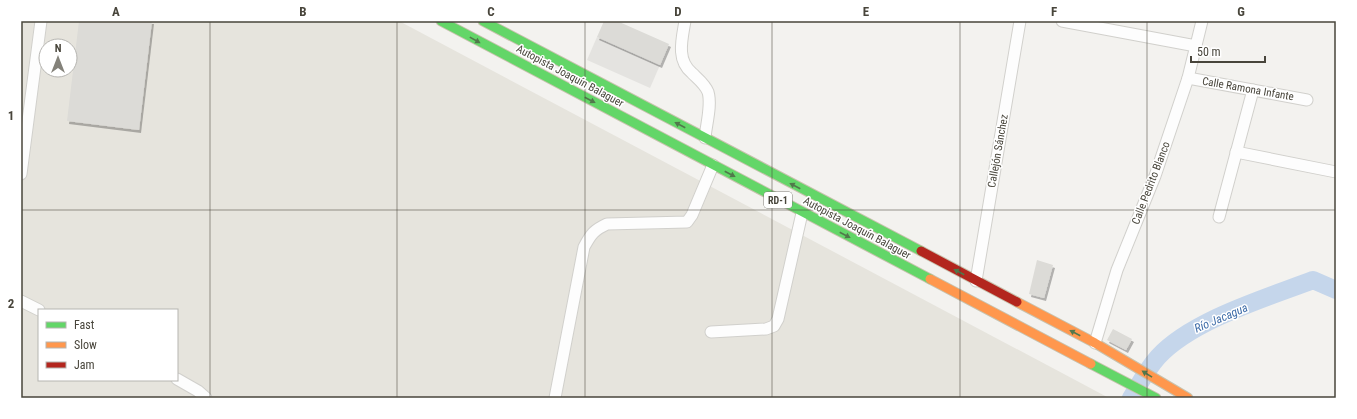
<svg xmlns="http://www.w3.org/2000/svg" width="1357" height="419" font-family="'Roboto Condensed',sans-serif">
  <defs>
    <filter id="shadow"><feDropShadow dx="2" dy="3" stdDeviation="0" flood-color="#0004"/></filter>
  </defs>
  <rect width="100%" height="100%" fill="#f3f2ef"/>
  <!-- residential -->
  <path fill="#e6e4dd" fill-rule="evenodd" d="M21,21H399L1109,398H21ZM46,46H70V70H46ZM39,310H177V380H39Z"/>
  <!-- parking -->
  <path fill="#e4e3e0" d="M597,37L660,65L650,88L587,60Z"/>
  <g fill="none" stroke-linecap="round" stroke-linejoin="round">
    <!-- river -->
    <path stroke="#c5d6eb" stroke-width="18" d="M1131,398C1139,385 1147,369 1158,357C1192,320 1266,298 1313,280L1336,290"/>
  </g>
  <!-- building -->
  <g fill="#dcdbd7" filter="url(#shadow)">
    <path d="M79,21H152L139,130L67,121Z"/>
    <path d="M604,21H617L669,44L660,65L597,37Z"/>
    <path d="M1037,260L1053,265L1044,298L1029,294Z"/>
    <path d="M1113,329L1132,339L1126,350L1107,340Z"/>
  </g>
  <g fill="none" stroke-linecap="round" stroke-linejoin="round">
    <!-- street casing -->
    <g stroke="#d1d0cc" stroke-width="13">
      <g id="street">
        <path d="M685,21C682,39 676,60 692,73C698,79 705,84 708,92C712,105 706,125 705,138"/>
        <path d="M1062,21L1196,46"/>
        <path d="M1188,78L1307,100"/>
        <path d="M1236,152L1336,172"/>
        <path d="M21,174L41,21"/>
        <path d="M1219,217L1253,90"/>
        <path d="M976,281L1020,21"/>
        <path d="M21,301L39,310"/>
        <path d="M711,332L766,329L774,326L778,319L802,213"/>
        <path d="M1095,343L1117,270L1155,176L1188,78L1202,21"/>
        <path d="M177,379L198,391L206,398"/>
        <path d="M555,398L584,247C591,234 594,230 607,224L687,222L692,215L713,165"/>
      </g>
    </g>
    <!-- fast casing -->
    <g stroke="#c8c2ad" stroke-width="11">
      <g id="fast">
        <path d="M441,21L930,279"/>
        <path d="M483,21L921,251"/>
        <path d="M1091,364L1156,398"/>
      </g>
    </g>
    <!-- slow casing -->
    <g stroke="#c8c2ad" stroke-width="11">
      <g id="slow">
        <path d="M930,279L1091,364"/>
        <path d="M1017,302L1095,343L1188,398"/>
      </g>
    </g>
    <!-- jam casing -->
    <g stroke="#c8c2ad" stroke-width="11">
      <path id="jam" d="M921,251L1017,302"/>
    </g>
    <!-- street -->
    <use href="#street" stroke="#fdfdfd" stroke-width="11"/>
    <!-- fast -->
    <use href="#fast" stroke="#63d668" stroke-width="9"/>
    <!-- slow -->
    <use href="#slow" stroke="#ff974d" stroke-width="9"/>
    <!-- jam -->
    <use href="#jam" stroke="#b3261e" stroke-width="9"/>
  </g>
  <!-- one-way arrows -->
  <defs><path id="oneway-solid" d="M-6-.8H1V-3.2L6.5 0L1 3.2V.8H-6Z"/></defs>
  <g fill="#51784b">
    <use href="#oneway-solid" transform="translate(475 40) rotate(29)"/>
    <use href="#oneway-solid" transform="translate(590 100) rotate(28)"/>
    <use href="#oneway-solid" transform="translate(680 125) rotate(-152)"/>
    <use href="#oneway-solid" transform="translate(730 174) rotate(28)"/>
    <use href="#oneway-solid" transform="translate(795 186) rotate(-152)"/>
    <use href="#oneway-solid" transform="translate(845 235) rotate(28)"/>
    <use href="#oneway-solid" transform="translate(959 272) rotate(-152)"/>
    <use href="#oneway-solid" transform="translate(1075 333) rotate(-152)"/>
    <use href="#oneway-solid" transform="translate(1147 374) rotate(-148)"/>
  </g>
  <!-- grid -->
  <path fill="none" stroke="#48453b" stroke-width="1" stroke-opacity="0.55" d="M210,21V398M397,21V398M585,21V398M772,21V398M960,21V398M1147,21V398M21,210H1336"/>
  <g text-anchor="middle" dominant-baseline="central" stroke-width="3" stroke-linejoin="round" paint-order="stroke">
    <!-- shield labels -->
    <rect fill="#fff" stroke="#7f7d76" stroke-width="1" x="764" y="192" width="28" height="16" rx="3"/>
    <g font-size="10" font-weight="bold" fill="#48453b">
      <text x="778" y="200">RD-1</text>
    </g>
    <!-- street labels -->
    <g font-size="11" fill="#48453b" stroke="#fff">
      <text transform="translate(570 76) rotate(28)">Autopista Joaquín Balaguer</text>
      <text transform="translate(1248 89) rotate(10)">Calle Ramona Infante</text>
      <text transform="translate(998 151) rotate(-80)">Callejón Sánchez</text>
      <text transform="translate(1151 183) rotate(-69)">Calle Pedrito Blanco</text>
      <text transform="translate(857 228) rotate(28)">Autopista Joaquín Balaguer</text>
    </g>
    <!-- water labels -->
    <g font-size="12" font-style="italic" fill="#3f6da9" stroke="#fff">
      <text transform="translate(1221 318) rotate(-23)">Río Jacagua</text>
    </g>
  </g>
  <!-- border -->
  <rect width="1357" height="419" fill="none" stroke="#ffffff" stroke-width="44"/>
  <!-- legend -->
  <rect x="38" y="309" width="140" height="72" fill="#ffffff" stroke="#b6b5b1"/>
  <rect x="46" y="322" width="20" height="6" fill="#63d668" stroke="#b6b5b1"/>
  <text x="74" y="329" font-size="12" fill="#48453b">Fast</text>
  <rect x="46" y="342" width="20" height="6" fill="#ff974d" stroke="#b6b5b1"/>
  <text x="74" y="349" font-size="12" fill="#48453b">Slow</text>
  <rect x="46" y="362" width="20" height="6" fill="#b3261e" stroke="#b6b5b1"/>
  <text x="74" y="369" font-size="12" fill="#48453b">Jam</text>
  <!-- north arrow -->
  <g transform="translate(58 58)"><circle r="19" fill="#ffffff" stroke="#b6b5b1"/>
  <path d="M0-3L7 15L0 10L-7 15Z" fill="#84827a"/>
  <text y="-6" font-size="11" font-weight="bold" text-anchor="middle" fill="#48453b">N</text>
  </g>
  <!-- scale -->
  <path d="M1191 56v6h74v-6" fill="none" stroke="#48453b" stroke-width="2"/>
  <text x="1197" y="56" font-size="12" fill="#48453b" stroke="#ffffff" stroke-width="3" paint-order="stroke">50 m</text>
  <rect x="22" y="22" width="1313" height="375" fill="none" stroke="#48453b" stroke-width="1.5"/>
  <g font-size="13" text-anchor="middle" font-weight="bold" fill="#48453b">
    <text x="116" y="16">A</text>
    <text x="303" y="16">B</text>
    <text x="491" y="16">C</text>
    <text x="678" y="16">D</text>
    <text x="866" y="16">E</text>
    <text x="1054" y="16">F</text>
    <text x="1241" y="16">G</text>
    <text x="11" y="120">1</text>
    <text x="11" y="308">2</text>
  </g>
</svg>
